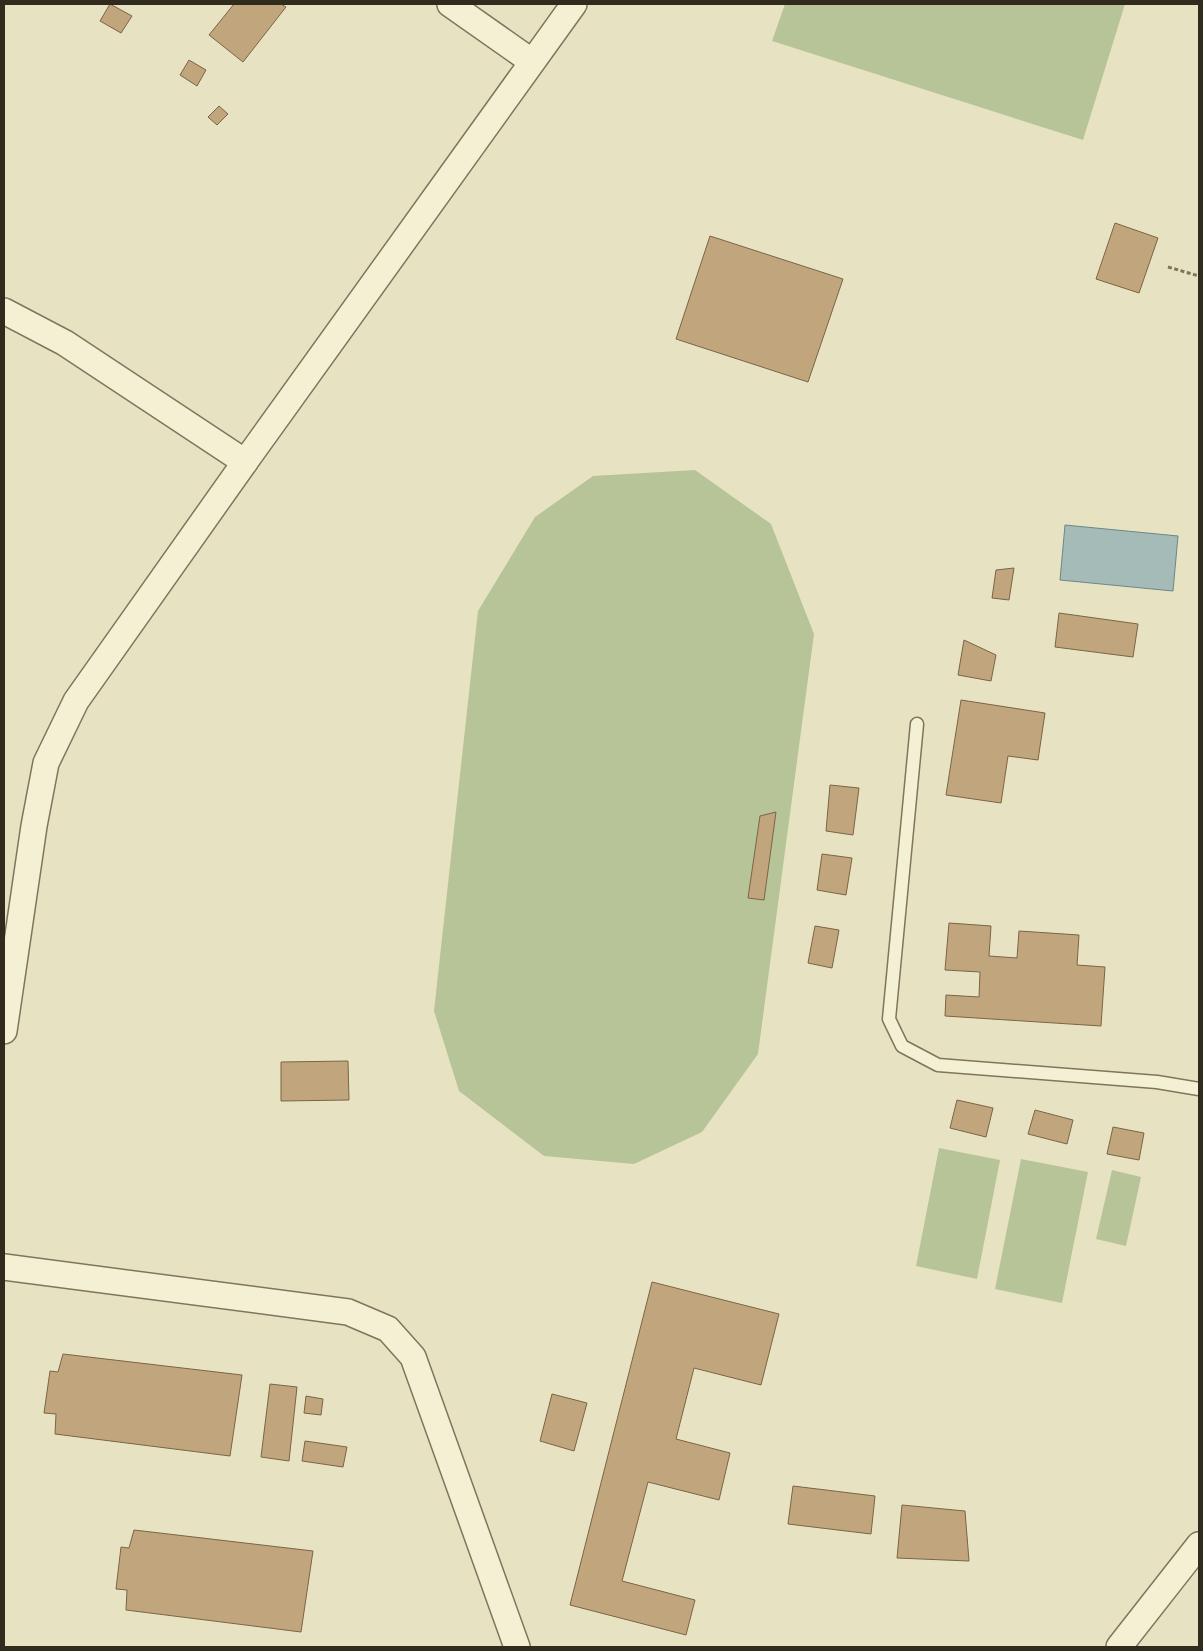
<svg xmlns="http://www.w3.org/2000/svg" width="1203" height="1651" font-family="'Noto Serif',serif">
  <rect width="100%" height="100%" fill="#e7e3c2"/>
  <!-- green -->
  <g fill="#b7c498">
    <path d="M785,4H1125L1083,140L772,41Z"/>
    <path d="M695,470L771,524L814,634L758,1054L702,1132L634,1164L544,1156L459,1091L434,1011L478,611L535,517L593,476Z"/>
    <path d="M939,1148L1000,1160L977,1279L916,1266Z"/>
    <path d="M1021,1159L1088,1172L1062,1303L995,1289Z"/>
    <path d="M1112,1170L1141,1177L1126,1246L1096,1239Z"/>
  </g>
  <!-- water -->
  <path fill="#a4bbb8" stroke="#6c8786" d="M1065,525L1178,536L1173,591L1060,580Z"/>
  <!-- building -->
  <g fill="#c1a67d" stroke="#7b6445">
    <path d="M110,4L132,16L121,33L100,21Z"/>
    <path d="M234,4H281L286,7L243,62L209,35Z"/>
    <path d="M189,60L206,70L197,86L180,75Z"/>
    <path d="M219,106L228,114L217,125L208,117Z"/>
    <path d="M1115,223L1158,238L1139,293L1096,279Z"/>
    <path d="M710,236L843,279L808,382L676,339Z"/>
    <path d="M1014,568L1009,600L992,598L996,570Z"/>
    <path d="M1059,613L1138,624L1133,657L1055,647Z"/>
    <path d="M964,640L996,655L991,681L958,675Z"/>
    <path d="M961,700L1045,713L1038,760L1008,756L1001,803L946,795Z"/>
    <path d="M830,785L859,788L853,835L826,831Z"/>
    <path d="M776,812L764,900L748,898L760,816Z"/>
    <path d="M822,854L852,858L846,895L817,890Z"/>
    <path d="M949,923L991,926L989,956L1017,958L1019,931L1079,935L1077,965L1105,967L1101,1026L945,1016L946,995L979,997L980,972L945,970Z"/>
    <path d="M815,926L839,930L832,968L808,963Z"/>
    <path d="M348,1061L349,1100L281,1101V1062Z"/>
    <path d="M957,1100L993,1108L986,1137L950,1128Z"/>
    <path d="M1035,1110L1073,1120L1067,1144L1028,1134Z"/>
    <path d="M1113,1127L1144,1133L1139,1160L1107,1154Z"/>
    <path d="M652,1282L779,1314L761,1385L694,1368L676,1439L730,1453L719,1500L648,1482L622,1581L695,1600L686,1635L570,1605Z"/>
    <path d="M63,1354L242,1375L230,1456L55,1434L56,1414L44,1413L50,1371L58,1372Z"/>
    <path d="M270,1384L297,1387L289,1461L261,1457Z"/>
    <path d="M552,1394L587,1403L574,1451L540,1441Z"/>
    <path d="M306,1396L323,1399L321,1415L304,1413Z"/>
    <path d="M305,1441L347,1447L343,1467L302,1461Z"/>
    <path d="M793,1486L875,1496L871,1534L788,1524Z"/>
    <path d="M902,1505L965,1511L969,1561L897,1558Z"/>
    <path d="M134,1530L313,1551L301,1632L126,1610L127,1590L116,1589L121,1547L129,1548Z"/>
  </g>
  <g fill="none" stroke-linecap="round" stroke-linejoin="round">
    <!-- service casing -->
    <g stroke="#7f755c" stroke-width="15">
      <path id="service" d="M917,724L889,1019L902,1046L938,1065L1157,1082L1199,1089"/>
    </g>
    <!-- minor casing -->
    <g stroke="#7f755c" stroke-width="28">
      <g id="minor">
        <path d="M450,4L531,61"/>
        <path d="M4,311L65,343L245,462"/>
        <path d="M4,1031L34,826L46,763L76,701L245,462L574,4"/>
        <path d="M4,1267L348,1312L388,1329L413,1357L517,1647"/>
        <path d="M1119,1647L1199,1545"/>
      </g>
    </g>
    <!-- path -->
    <path stroke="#7f755c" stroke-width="3" stroke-dasharray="4 2.5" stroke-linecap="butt" d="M1168,267L1199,276"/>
    <!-- service -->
    <use href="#service" stroke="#f4f0d4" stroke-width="12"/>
    <!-- minor -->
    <use href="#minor" stroke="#f4f0d4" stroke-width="25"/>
  </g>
  <!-- border -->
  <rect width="1203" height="1651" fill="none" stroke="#312b1e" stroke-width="10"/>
</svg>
